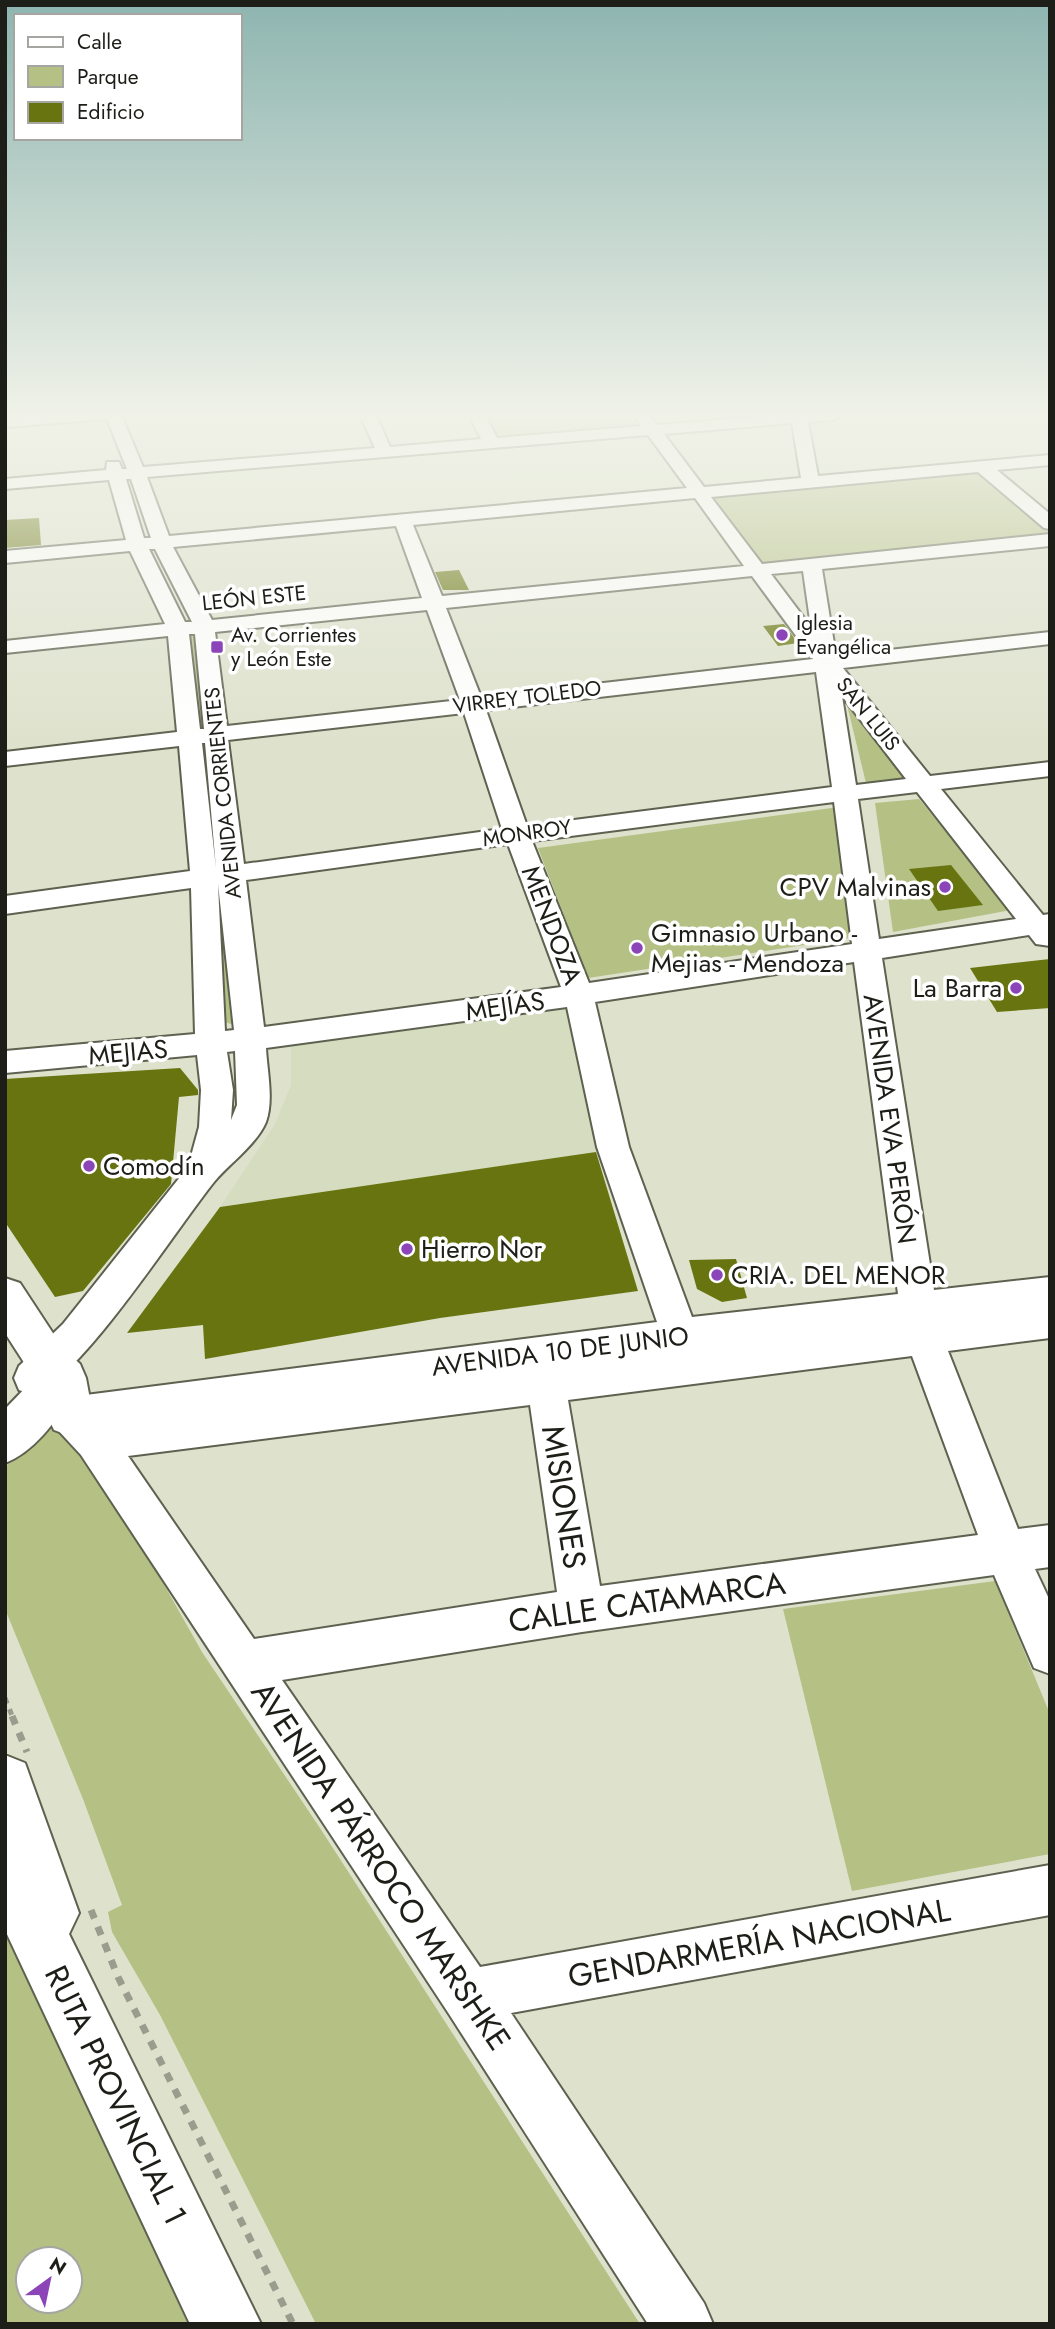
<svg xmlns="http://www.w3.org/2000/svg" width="1055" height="2329" font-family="Jost,sans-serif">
  <rect width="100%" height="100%" fill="#dee2cd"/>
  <!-- built -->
  <path fill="#d5dcbf" d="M566,1006L597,1152L220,1207L275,1124L291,1085V1045Z"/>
  <!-- green -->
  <g fill="#b5c085" fill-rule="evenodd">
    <path d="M484,415H631L639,424L495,436Z"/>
    <path d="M980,469L1050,525V536L761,565L705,494Z"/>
    <path d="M191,636L195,637L204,720L200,723H197L188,637Z"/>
    <path d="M847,705L853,707L912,778L866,783Z"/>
    <path d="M919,799L1011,910L893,932L875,803Z"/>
    <path d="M839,807L850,938L588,978L538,848Z"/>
    <path d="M218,887L221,888L234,1022L231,1024L225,1022L212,891Z"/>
    <path d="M53,1419L117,1501L202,1652L320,1828L640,2324H316L160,2015L112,1932L108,1912L122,1905L83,1799L5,1609V1468L41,1422Z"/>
    <path d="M995,1581L1050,1714V1854L852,1891L783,1609Z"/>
    <path d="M5,1933L188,2324H5ZM28,2259H70V2301H28Z"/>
  </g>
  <!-- building -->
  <g fill="#68740f">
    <path d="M39,518L41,545L5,548V520Z"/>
    <path d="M459,570L469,590H443L435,572Z"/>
    <path d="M784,624L798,643L778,646L763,626Z"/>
    <path d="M951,865L983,905L938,911L909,869Z"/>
    <path d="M1050,959V1008L997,1012L970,968Z"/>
    <path d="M180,1068L198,1090V1095L179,1097L171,1184L83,1291L55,1297L5,1222V1079Z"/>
    <path d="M596,1152L638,1291L440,1318L205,1359L203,1325L127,1333L220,1207Z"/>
    <path d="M736,1259L747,1298L722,1302L697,1289L689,1260Z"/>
  </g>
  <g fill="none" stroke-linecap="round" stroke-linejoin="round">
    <!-- minor casing -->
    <g stroke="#5d614f" stroke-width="4">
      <path id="minor" d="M42,415H121L143,467L375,448L360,415H376L390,447L481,439L469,415H485L497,438L641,426L635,415H649L657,425L781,415H841L833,420L808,422L818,476L1050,455V465L997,470L1050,514V529L1044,528L978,472L711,497L762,564L1050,534V546L822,569L836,656L1050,632V644L843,668L930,776L1050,762V776L941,789L1043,915L1050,914V946L1036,944L1029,935L882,958L934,1290L1050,1277V1338L948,1351L1018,1529L1050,1525V1567L1035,1569L1050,1601V1674L1034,1668L994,1575L582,1632L282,1680L480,1967L1050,1865V1915L511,2013L704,2303L713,2324H648L449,2014L81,1455L56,1428L50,1415L56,1402L70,1397L657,1322L597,1147L567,1007L266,1048C267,1070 274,1100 266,1122C257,1144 229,1164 214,1182C176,1229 82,1377 33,1395L19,1390L14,1378L19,1366L63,1324L188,1167L199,1127L201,1090L197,1055L5,1073V1051L195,1034L191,888L5,914V896L190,871L179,746L5,766V752L177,732L168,636L5,653V641L165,624L130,551L5,563V551L126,540L109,480L5,489V479L106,470L107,462H119L122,469H127L107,419L5,427V417ZM792,423L801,478L704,487L664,434ZM648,435L687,488L169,536L147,477ZM126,479H131L151,538H144ZM695,498L744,566L442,596L413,525ZM396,526L422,598L212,620L173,547ZM149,549H155L192,622H185ZM803,571L811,627L771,574ZM752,576L813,659L481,697L446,608ZM427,610L460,700L227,726L215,632ZM189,634H195L204,729H200ZM816,672L832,787L527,826L486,710ZM842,696L906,779L856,785ZM464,713L502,829L244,864L228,740ZM202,743H205L216,868ZM917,792L1016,919L879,939L858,799ZM834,802L852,944L589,983L532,841ZM508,844L561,987L264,1027L246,880ZM218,884L234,1030L225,1031ZM854,962L898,1294L692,1317L629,1147L595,1002ZM235,1051L237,1105L231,1120L233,1090L227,1052ZM912,1356L978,1535L600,1586L568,1400ZM530,1405L557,1592L254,1639L128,1456Z"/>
    </g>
    <!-- major casing -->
    <g stroke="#5d614f" stroke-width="4">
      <path id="major" d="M5,1278L20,1283L62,1347L80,1364L86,1378L93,1415L86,1430L70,1436L54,1430L47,1415L43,1387L32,1375L5,1333Z"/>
    </g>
    <!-- highway casing -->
    <g stroke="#5d614f" stroke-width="4">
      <g id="highway">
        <path d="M48,1375L64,1381L70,1395C58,1421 32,1453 5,1463V1409L32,1381Z"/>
        <path d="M5,1755L25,1763L79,1913L69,1934L261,2324H190L5,1930Z"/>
      </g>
    </g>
    <!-- path-far1 -->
    <path stroke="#9a9d8d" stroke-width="5" stroke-dasharray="6 6" stroke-linecap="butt" d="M5,1698L13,1718"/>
    <!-- path -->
    <g stroke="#9a9d8d" stroke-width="7" stroke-dasharray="9 9" stroke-linecap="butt">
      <path d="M12,1716L27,1752"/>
      <path d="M91,1910L118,1977L293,2324"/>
    </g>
    <!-- minor -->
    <use href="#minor" fill="#fff" fill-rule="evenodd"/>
    <!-- major -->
    <use href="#major" fill="#fff" fill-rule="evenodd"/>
    <!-- highway -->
    <use href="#highway" fill="#fff" fill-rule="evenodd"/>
  </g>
  <!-- sky -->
  <linearGradient id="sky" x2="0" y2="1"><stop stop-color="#8eb5b0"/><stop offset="0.56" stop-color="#f0f2e8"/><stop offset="1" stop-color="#f0f2e8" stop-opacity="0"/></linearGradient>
  <rect width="1055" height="741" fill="url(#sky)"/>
  <!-- markers -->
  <g fill="#8b45b8" stroke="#fff" stroke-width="2.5">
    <circle cx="782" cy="635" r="7"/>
    <rect x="210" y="640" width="14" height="14" rx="3.5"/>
    <circle cx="945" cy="887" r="7"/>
    <circle cx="637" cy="948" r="7"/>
    <circle cx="1016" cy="988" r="7"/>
    <circle cx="89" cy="1166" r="7"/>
    <circle cx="407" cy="1249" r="7"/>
    <circle cx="717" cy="1275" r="7"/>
  </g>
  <g text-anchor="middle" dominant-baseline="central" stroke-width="7" stroke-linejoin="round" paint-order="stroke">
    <!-- far-street labels -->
    <g font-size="21" fill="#1d1e17" stroke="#fff">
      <text transform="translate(254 598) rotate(-6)">LEÓN ESTE</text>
      <text transform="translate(527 697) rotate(-7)">VIRREY TOLEDO</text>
      <text transform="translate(868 714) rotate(51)">SAN LUIS</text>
      <text transform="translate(223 793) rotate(-96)">AVENIDA CORRIENTES</text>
      <text transform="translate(527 833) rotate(-8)">MONROY</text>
    </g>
    <!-- far-poi labels -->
    <g font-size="21" fill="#1d1e17" stroke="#fff" text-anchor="start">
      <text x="796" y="623">Iglesia<tspan x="796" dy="24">Evangélica</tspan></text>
      <text x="231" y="635">Av. Corrientes<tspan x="231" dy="24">y León Este</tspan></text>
    </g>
    <!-- poi labels -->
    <g font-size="26" fill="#1d1e17" stroke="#fff" text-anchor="start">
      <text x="931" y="887" text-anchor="end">CPV Malvinas</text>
      <text x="651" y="933">Gimnasio Urbano -<tspan x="651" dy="30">Mejias - Mendoza</tspan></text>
      <text x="1002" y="988" text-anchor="end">La Barra</text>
      <text x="103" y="1166">Comodín</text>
      <text x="421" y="1249">Hierro Nor</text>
      <text x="731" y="1275">CRIA. DEL MENOR</text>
    </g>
    <!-- street labels -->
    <g font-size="26" fill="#1d1e17" stroke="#fff">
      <text transform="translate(552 925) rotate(69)">MENDOZA</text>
      <text transform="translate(505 1006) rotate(-8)">MEJÍAS</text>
      <text transform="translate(128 1052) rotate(-5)">MEJIAS</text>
      <text transform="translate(890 1119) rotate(82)">AVENIDA EVA PERÓN</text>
      <text transform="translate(560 1351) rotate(-7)">AVENIDA 10 DE JUNIO</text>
    </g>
    <!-- near-street labels -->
    <g font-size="32" fill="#1d1e17" stroke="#fff">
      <text transform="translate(564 1497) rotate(81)">MISIONES</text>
      <text transform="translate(647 1602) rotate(-8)">CALLE CATAMARCA</text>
      <text transform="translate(381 1866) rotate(56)">AVENIDA PÁRROCO MARSHKE</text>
      <text transform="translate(759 1943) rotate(-10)">GENDARMERÍA NACIONAL</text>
      <text transform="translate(116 2095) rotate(64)">RUTA PROVINCIAL 1</text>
    </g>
  </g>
  <!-- border -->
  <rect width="1055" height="2329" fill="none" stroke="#1d1e17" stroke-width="14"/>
  <!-- legend -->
  <rect x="14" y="14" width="228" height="126" fill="#ffffff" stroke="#a5a5a2" stroke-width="2"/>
  <rect x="28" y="37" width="35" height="10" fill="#ffffff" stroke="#a5a5a2" stroke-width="2"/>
  <text x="77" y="49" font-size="21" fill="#1d1e17">Calle</text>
  <rect x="28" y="66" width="35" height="21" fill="#b5c085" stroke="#a5a5a2" stroke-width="2"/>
  <text x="77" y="84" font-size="21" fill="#1d1e17">Parque</text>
  <rect x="28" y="102" width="35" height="21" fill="#68740f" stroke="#a5a5a2" stroke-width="2"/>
  <text x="77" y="119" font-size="21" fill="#1d1e17">Edificio</text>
  <!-- north arrow -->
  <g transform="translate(49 2280) rotate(33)"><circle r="33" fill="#ffffff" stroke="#a5a5a2" stroke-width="2"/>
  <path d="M0-5L12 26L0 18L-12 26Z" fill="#8b45b8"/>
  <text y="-10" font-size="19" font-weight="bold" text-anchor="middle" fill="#1d1e17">N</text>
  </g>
</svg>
